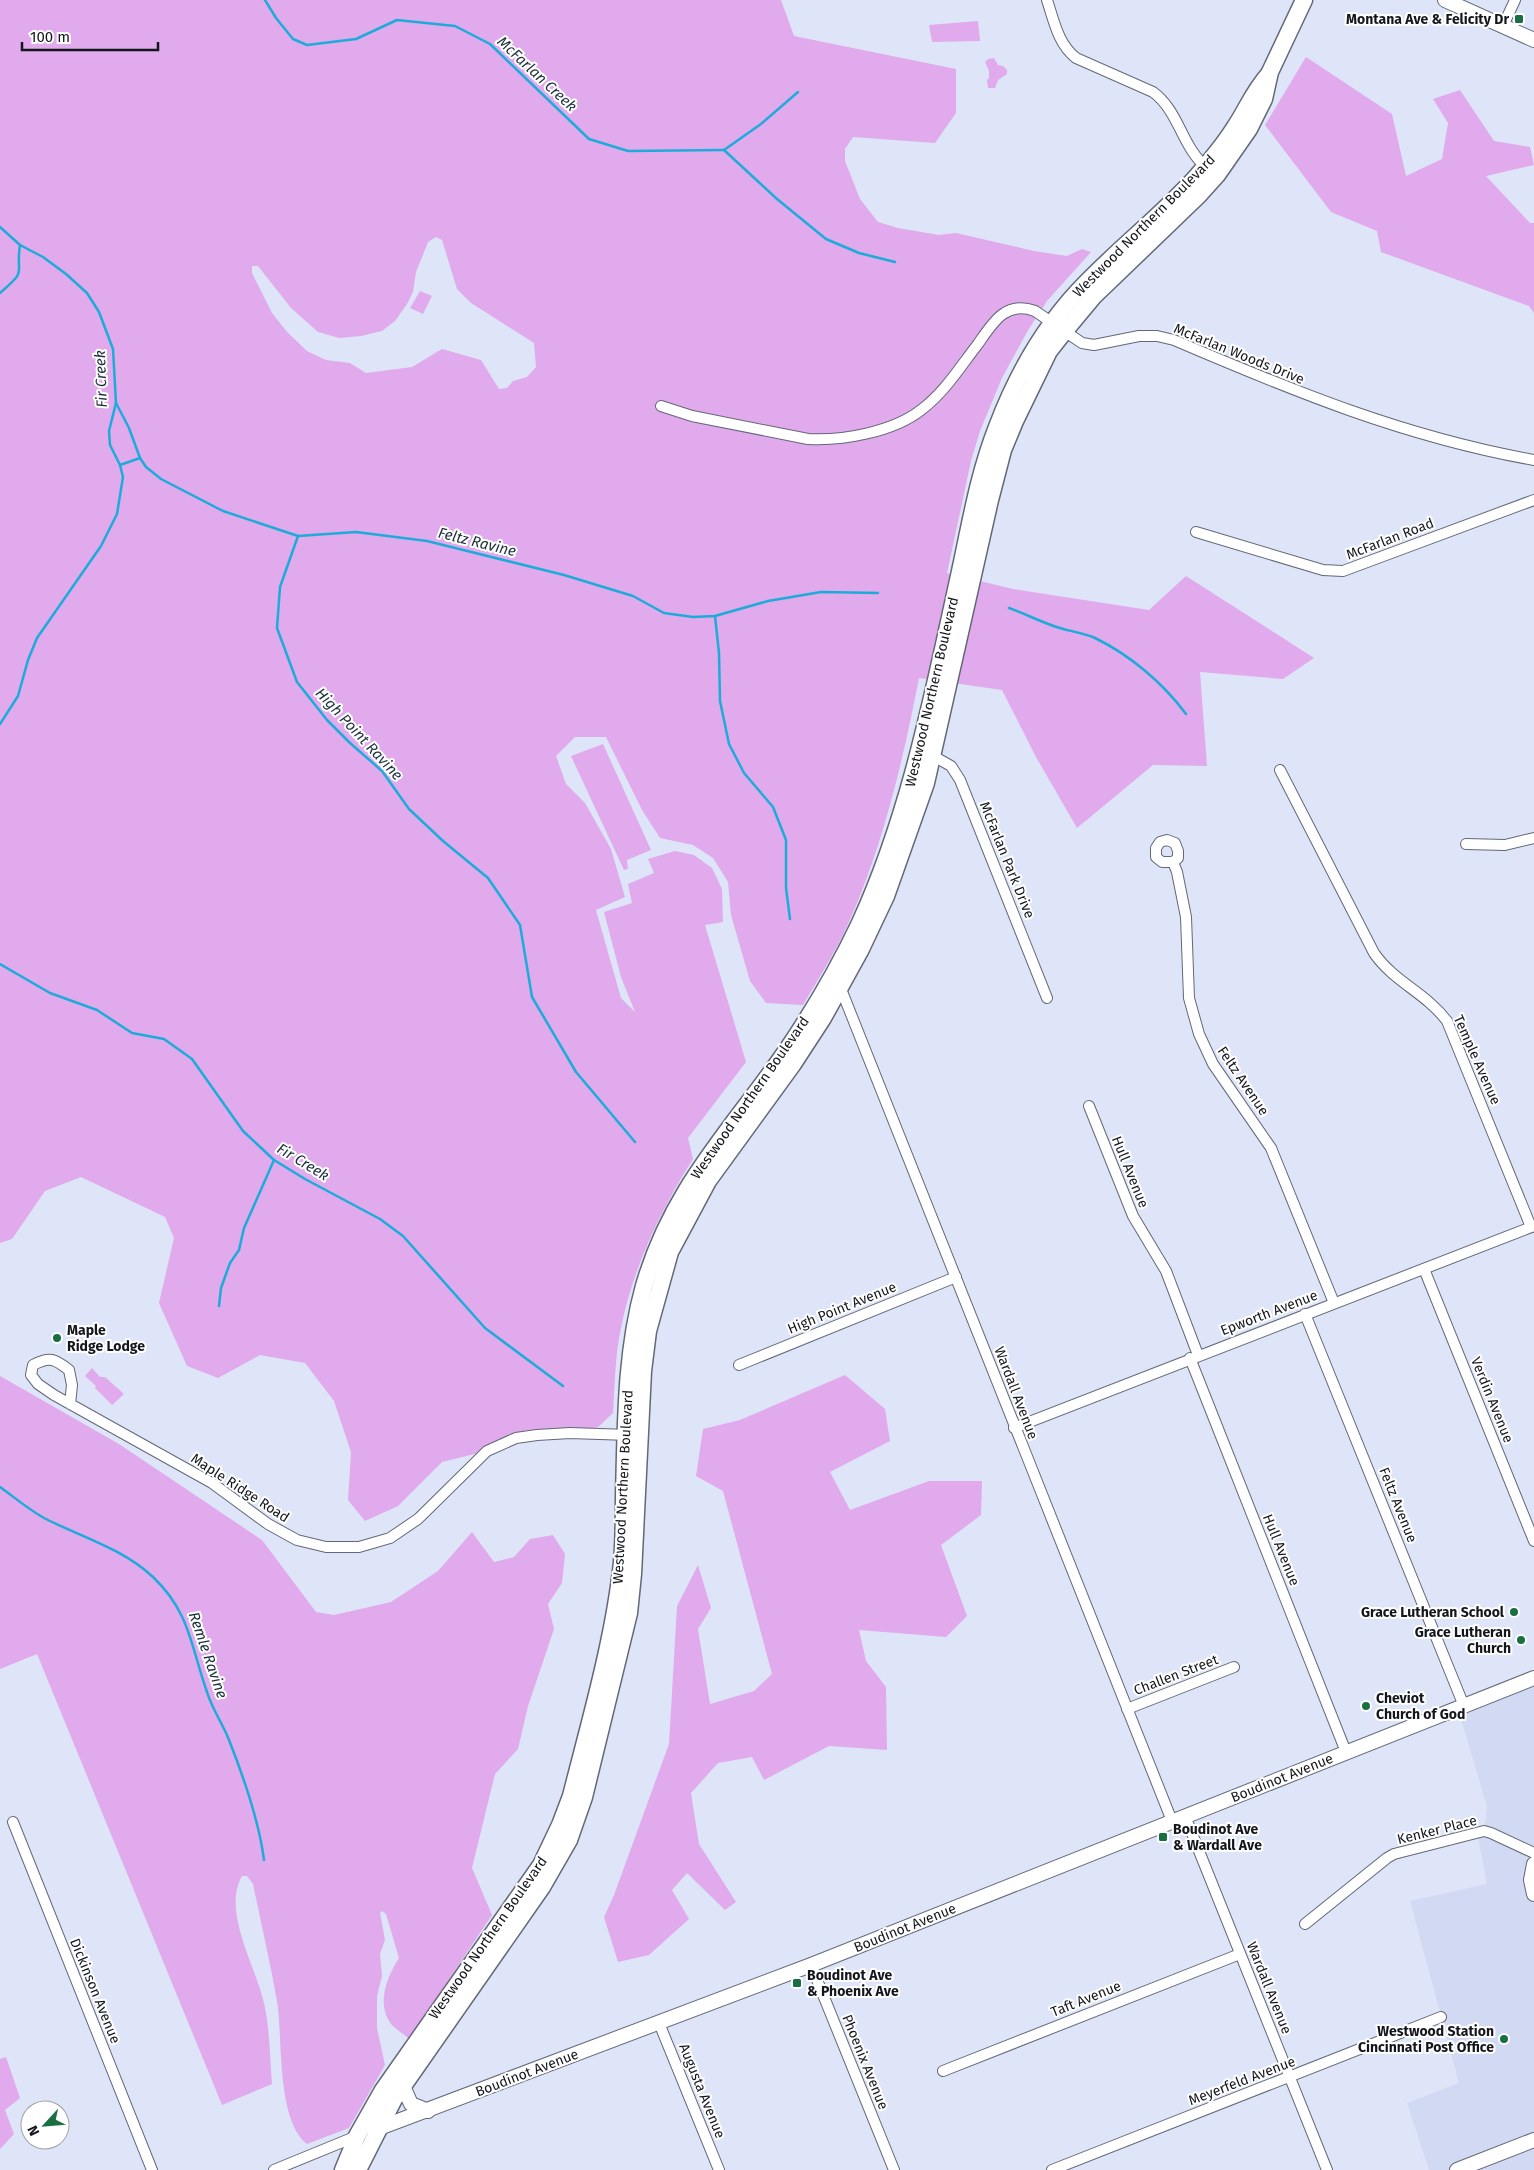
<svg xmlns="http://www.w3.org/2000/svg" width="1534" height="2170" font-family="'Fira Sans',sans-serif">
  <rect width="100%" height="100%" fill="#dfe5f8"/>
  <!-- built -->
  <path fill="#d1d9f3" d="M1534,1678V2170H1429L1407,2103L1459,2083L1410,1901L1487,1884L1477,1832L1484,1831L1487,1807L1458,1709Z"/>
  <!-- green -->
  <g fill="#e0aaec" fill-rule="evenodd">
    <path d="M0,0H781L794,36L956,69V113L935,143L853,137L845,149V161L860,199L878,222L898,228L939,235L956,233L1034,251L1067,256L1082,249L1091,252L1047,301L1027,332L1002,378L980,431L971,461L947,573L1013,589L1149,610L1186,576L1314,658L1283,679L1200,672L1207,766L1153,765L1077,828L1036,757L1002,690L919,678C903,761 883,845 849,922C836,951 819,978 803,1005L766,1003L750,981L731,915L728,882L713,858L693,845L660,838L642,810L606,737H575L556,756L566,784L585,803L611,849L625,897L596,910L621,998L635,1012L621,977L604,912L632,903L628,884L654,873L648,859L675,851L694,855L712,868L722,889L723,922L705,925L746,1062L688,1138L693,1159C656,1217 626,1283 617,1352C615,1372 614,1392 613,1413L598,1427L570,1433L537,1435L487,1451L442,1462L398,1506L365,1521L348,1500L351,1452L334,1401L305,1363L260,1355L218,1378L187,1366L159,1303L174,1238L165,1217L81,1177L45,1191L12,1239L0,1243ZM436,237L442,240L457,289L471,303L534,343L536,367L527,377L513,381L507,388L499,389L481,360L442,349L412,367L366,373L350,363L326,360L307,351L287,332L272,313L252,273V266H258L291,308L318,332L339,338L361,336L382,331L395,321L407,304L413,292L416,272L428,242Z"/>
    <path d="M978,21L980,41L932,42L929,25Z"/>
    <path d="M1306,57L1392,114L1406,176L1442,159L1448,123L1433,99L1460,90L1494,141L1530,147L1534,165L1486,176L1530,223H1534V313L1529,306L1381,252L1377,231L1331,212L1265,125Z"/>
    <path d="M994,58L998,65L1003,66L1007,70V74L998,80L995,88H988L987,80L989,78V71L985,62L988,59Z"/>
    <path d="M420,291L432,296L423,314L410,308Z"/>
    <path d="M603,744L651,850L627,860L628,869L624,870L571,756Z"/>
    <path d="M92,1368L100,1377H105L124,1394L112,1405L95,1388L96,1386L85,1376Z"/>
    <path d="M845,1375L885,1409L890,1441L830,1472L850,1510L929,1481H982L981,1515L941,1545L967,1616L946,1637L859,1630L866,1661L886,1687L887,1750L829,1746L764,1780L752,1757L718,1763L691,1793L699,1844L736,1902L725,1910L687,1873L672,1890L689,1919L649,1955L618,1962L604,1917L614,1895L669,1744L677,1606L698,1565L711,1608L698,1629L710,1704L754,1691L772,1674L723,1491L696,1476L703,1429L740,1420Z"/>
    <path d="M0,1376L119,1444L262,1540L316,1612L334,1615L391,1602L438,1571L472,1532L494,1562L514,1557L530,1539L553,1535L565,1554L562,1583L548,1604L554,1629L528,1706L518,1749L495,1774L472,1868L492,1915L409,2039C404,2034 395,2029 391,2024C376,2003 387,1977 399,1958L386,1914L382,1911L380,1913L385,1940L380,1954L382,1976L377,1996V2028L385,2065L349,2128L307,2144C276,2120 283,2038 277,2001C270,1962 261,1923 253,1884L247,1876H242C221,1913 258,1969 265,2008C270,2033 270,2059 272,2084L222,2105L37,1654L0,1669Z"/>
    <path d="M6,2057L20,2098L5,2110L14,2134L0,2149V2059Z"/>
  </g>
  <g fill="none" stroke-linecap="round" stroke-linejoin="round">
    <!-- stream -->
    <g stroke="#1dacd9" stroke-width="2.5">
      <path d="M265,0L276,18L293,39L307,45L356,39L397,20L455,26L490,44L589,139L628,151L724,150"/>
      <path d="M724,150L777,199L826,239L859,253L895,262"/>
      <path d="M724,150L761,124L798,92"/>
      <path d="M0,227L20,245L43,257L66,274L87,293L99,312L113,349L116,403L109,431L110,445L120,465L123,477L117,514L101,546L37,638L28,660L18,696L0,724"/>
      <path d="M0,293C29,268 15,277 20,245"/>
      <path d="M116,403L129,428L140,458L146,467L161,479L223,511L298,536L356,532L427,541L564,575L633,596L664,613L693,617L715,616L768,601L821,592L878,593"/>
      <path d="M120,465L140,458"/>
      <path d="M298,536L280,587L277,628L297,682L327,720L350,743L382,771L409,809L443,841L488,878L520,925L532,997L576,1072L635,1142"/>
      <path d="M1009,608C1023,613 1037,620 1051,625C1065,631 1082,632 1095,638C1130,655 1163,683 1186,714"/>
      <path d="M715,616L719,653L720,701L729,744L744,773L773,807L786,840V888L790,919"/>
      <path d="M0,964L50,993L97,1010L132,1033L164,1039L192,1059L243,1131L274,1160L305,1179L380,1219L403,1236L485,1328L563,1386"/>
      <path d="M219,1306L221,1288L230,1263L239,1250L244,1228L274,1160"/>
      <path d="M0,1487C14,1497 28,1509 44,1518C81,1537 122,1548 153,1577C190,1612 191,1647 207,1692C212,1709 223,1724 229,1740C244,1778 259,1820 264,1860"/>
    </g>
    <!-- street casing -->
    <g stroke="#636878" stroke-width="12">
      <g id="street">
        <path d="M1047,0C1054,21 1058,44 1076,58L1153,92C1180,112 1181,147 1208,169"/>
        <path d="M1503,26L1515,0"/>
        <path d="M661,406L692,416L808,439C842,441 893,432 921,410C945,392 960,367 978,344C985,334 993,321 1003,314C1013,307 1024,307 1035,311L1082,343L1094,345L1139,336H1157L1174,340C1293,391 1405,437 1534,460"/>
        <path d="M1196,532L1323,570L1343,571L1534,500"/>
        <path d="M928,753L951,766L960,780L1047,998"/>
        <path d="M1280,770L1374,953C1394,982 1426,993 1447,1021L1531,1227"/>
        <path d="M1466,844L1505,845L1534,838"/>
        <path d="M1173,862H1162L1156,857V848L1160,842L1167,840L1175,843L1178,851V858L1173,862L1177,872L1186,917L1189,998L1199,1034L1213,1064L1271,1148L1334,1303"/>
        <path d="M839,984L1172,1821"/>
        <path d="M1089,1106L1133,1216L1166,1271L1198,1355"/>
        <path d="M1424,1269L1534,1541"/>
        <path d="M1305,1314L1464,1706"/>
        <path d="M1190,1358L1346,1752"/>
        <path d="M739,1365L956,1277"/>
        <path d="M70,1404L72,1385L69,1370C55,1359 50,1356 33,1365L31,1375L38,1384L54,1395L212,1483L268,1524L297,1540L326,1547H359L390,1538L418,1519L487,1451L516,1438L537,1435L570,1433L629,1435"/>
        <path d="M1014,1428L1534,1226"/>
        <path d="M1127,1709L1234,1667"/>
        <path d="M1185,1816L1327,2170"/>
        <path d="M13,1822L152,2170"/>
        <path d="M1305,1924L1387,1858L1394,1854L1484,1831L1491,1833L1534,1853"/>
        <path d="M811,1965L894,2170"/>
        <path d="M659,2023L719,2170"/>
        <path d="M943,2071L1240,1954"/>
        <path d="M274,2170L357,2136"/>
        <path d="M1052,2170L1441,2017"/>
      </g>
    </g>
    <!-- secondary casing -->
    <g stroke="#636878" stroke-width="16">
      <g id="secondary">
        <path d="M1445,0L1534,40"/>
        <path d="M1534,1864L1531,1880L1534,1894"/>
        <path d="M403,2086L411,2104L428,2111"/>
        <path d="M374,2130L811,1965L1534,1678"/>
        <path d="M1457,2170L1534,2140"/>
      </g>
    </g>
    <!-- primary casing -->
    <g stroke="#636878" stroke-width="19">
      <g id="primary">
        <path d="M343,2170L357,2136L383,2090L541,1865L560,1825L571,1796C590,1721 614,1639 622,1562C624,1540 624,1518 624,1495C626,1425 625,1354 644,1286C672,1188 732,1130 787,1050C814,1010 838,969 859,925C910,815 933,694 959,576C970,526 978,475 997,427C1017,374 1047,322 1087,282C1123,245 1163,214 1198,175C1210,161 1223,146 1233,130C1247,110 1252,93 1269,74"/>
        <path d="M358,2170L394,2099L542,1887L569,1840L584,1797L629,1613L633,1574L643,1371L648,1331L670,1252L708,1181L793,1064L823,1018L860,951L886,896L926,783L990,500L1003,450L1015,421L1049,351L1064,332L1094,296L1199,195L1217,175L1249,129L1264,99L1270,72L1304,0"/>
      </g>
    </g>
    <!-- street -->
    <use href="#street" stroke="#fff" stroke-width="10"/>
    <!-- secondary -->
    <use href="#secondary" stroke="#fff" stroke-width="14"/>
    <!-- primary -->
    <use href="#primary" stroke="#fff" stroke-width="16"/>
  </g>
  <!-- markers -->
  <g fill="#196f41" stroke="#fff" stroke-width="2">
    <rect x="1514" y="14" width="10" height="10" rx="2.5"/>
    <circle cx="57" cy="1338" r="5"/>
    <circle cx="1514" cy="1612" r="5"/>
    <circle cx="1521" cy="1640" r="5"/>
    <circle cx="1366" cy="1706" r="5"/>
    <rect x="1158" y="1832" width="10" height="10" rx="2.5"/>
    <rect x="792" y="1978" width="10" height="10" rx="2.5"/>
    <circle cx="1504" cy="2039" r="5"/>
  </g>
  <g text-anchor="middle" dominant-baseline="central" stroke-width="4" stroke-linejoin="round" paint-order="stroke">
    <!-- poi labels -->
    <g font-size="14" font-weight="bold" fill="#14161d" stroke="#fff" text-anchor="end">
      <text x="1509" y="19">Montana Ave &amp; Felicity Dr</text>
      <text x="67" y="1330" text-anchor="start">Maple<tspan x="67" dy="16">Ridge Lodge</tspan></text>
      <text x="1504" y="1612">Grace Lutheran School</text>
      <text x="1511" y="1632">Grace Lutheran<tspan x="1511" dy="16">Church</tspan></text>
      <text x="1376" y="1698" text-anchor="start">Cheviot<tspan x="1376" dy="16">Church of God</tspan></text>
      <text x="1173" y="1829" text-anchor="start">Boudinot Ave<tspan x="1173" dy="16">&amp; Wardall Ave</tspan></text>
      <text x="807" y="1975" text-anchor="start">Boudinot Ave<tspan x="807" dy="16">&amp; Phoenix Ave</tspan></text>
      <text x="1494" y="2031">Westwood Station<tspan x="1494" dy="16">Cincinnati Post Office</tspan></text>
    </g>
    <!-- street labels -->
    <g font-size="14" fill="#14161d" stroke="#fff">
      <text transform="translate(1144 226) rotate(-45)">Westwood Northern Boulevard</text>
      <text transform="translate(1239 354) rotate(22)">McFarlan Woods Drive</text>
      <text transform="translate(1390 539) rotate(-21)">McFarlan Road</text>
      <text transform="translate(932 692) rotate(-77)">Westwood Northern Boulevard</text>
      <text transform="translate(1007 860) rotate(68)">McFarlan Park Drive</text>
      <text transform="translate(1477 1060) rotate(66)">Temple Avenue</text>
      <text transform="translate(1243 1081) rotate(56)">Feltz Avenue</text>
      <text transform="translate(750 1098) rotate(-55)">Westwood Northern Boulevard</text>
      <text transform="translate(1130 1172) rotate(68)">Hull Avenue</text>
      <text transform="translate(842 1308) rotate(-22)">High Point Avenue</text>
      <text transform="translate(1269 1313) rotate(-21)">Epworth Avenue</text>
      <text transform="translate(1016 1393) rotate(69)">Wardall Avenue</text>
      <text transform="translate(1492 1400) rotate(68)">Verdin Avenue</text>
      <text transform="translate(623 1487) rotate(-87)">Westwood Northern Boulevard</text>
      <text transform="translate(240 1488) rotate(33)">Maple Ridge Road</text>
      <text transform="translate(1398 1505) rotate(68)">Feltz Avenue</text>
      <text transform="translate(1281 1550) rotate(68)">Hull Avenue</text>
      <text transform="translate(1176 1675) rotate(-21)">Challen Street</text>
      <text transform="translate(1282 1778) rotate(-22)">Boudinot Avenue</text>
      <text transform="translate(1437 1830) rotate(-14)">Kenker Place</text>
      <text transform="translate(905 1928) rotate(-22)">Boudinot Avenue</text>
      <text transform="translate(488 1938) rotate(-55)">Westwood Northern Boulevard</text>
      <text transform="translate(1269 1988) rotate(68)">Wardall Avenue</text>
      <text transform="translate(95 1991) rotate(68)">Dickinson Avenue</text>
      <text transform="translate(1086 1999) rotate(-22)">Taft Avenue</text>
      <text transform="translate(865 2062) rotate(68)">Phoenix Avenue</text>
      <text transform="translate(527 2073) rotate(-21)">Boudinot Avenue</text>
      <text transform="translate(1242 2081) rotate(-21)">Meyerfeld Avenue</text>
      <text transform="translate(702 2091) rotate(68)">Augusta Avenue</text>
    </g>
    <!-- water labels -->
    <g font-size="15" font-style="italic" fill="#1c313a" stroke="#fff">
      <text transform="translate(537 74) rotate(43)">McFarlan Creek</text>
      <text transform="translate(101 379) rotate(-92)">Fir Creek</text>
      <text transform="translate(477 542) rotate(14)">Feltz Ravine</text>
      <text transform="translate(359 734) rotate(47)">High Point Ravine</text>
      <text transform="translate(303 1162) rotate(31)">Fir Creek</text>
      <text transform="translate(208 1655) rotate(71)">Remle Ravine</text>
    </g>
  </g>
  <!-- north arrow -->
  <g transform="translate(45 2125) rotate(244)"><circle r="24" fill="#ffffff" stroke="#a1a2a5"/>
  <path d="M0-4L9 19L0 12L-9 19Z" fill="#196f41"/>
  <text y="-8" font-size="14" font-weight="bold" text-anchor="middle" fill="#14161d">N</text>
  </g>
  <!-- scale -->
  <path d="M22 42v8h136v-8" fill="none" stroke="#14161d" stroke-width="2.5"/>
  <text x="30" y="42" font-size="15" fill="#14161d" stroke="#ffffff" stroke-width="4" paint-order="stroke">100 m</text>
</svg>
